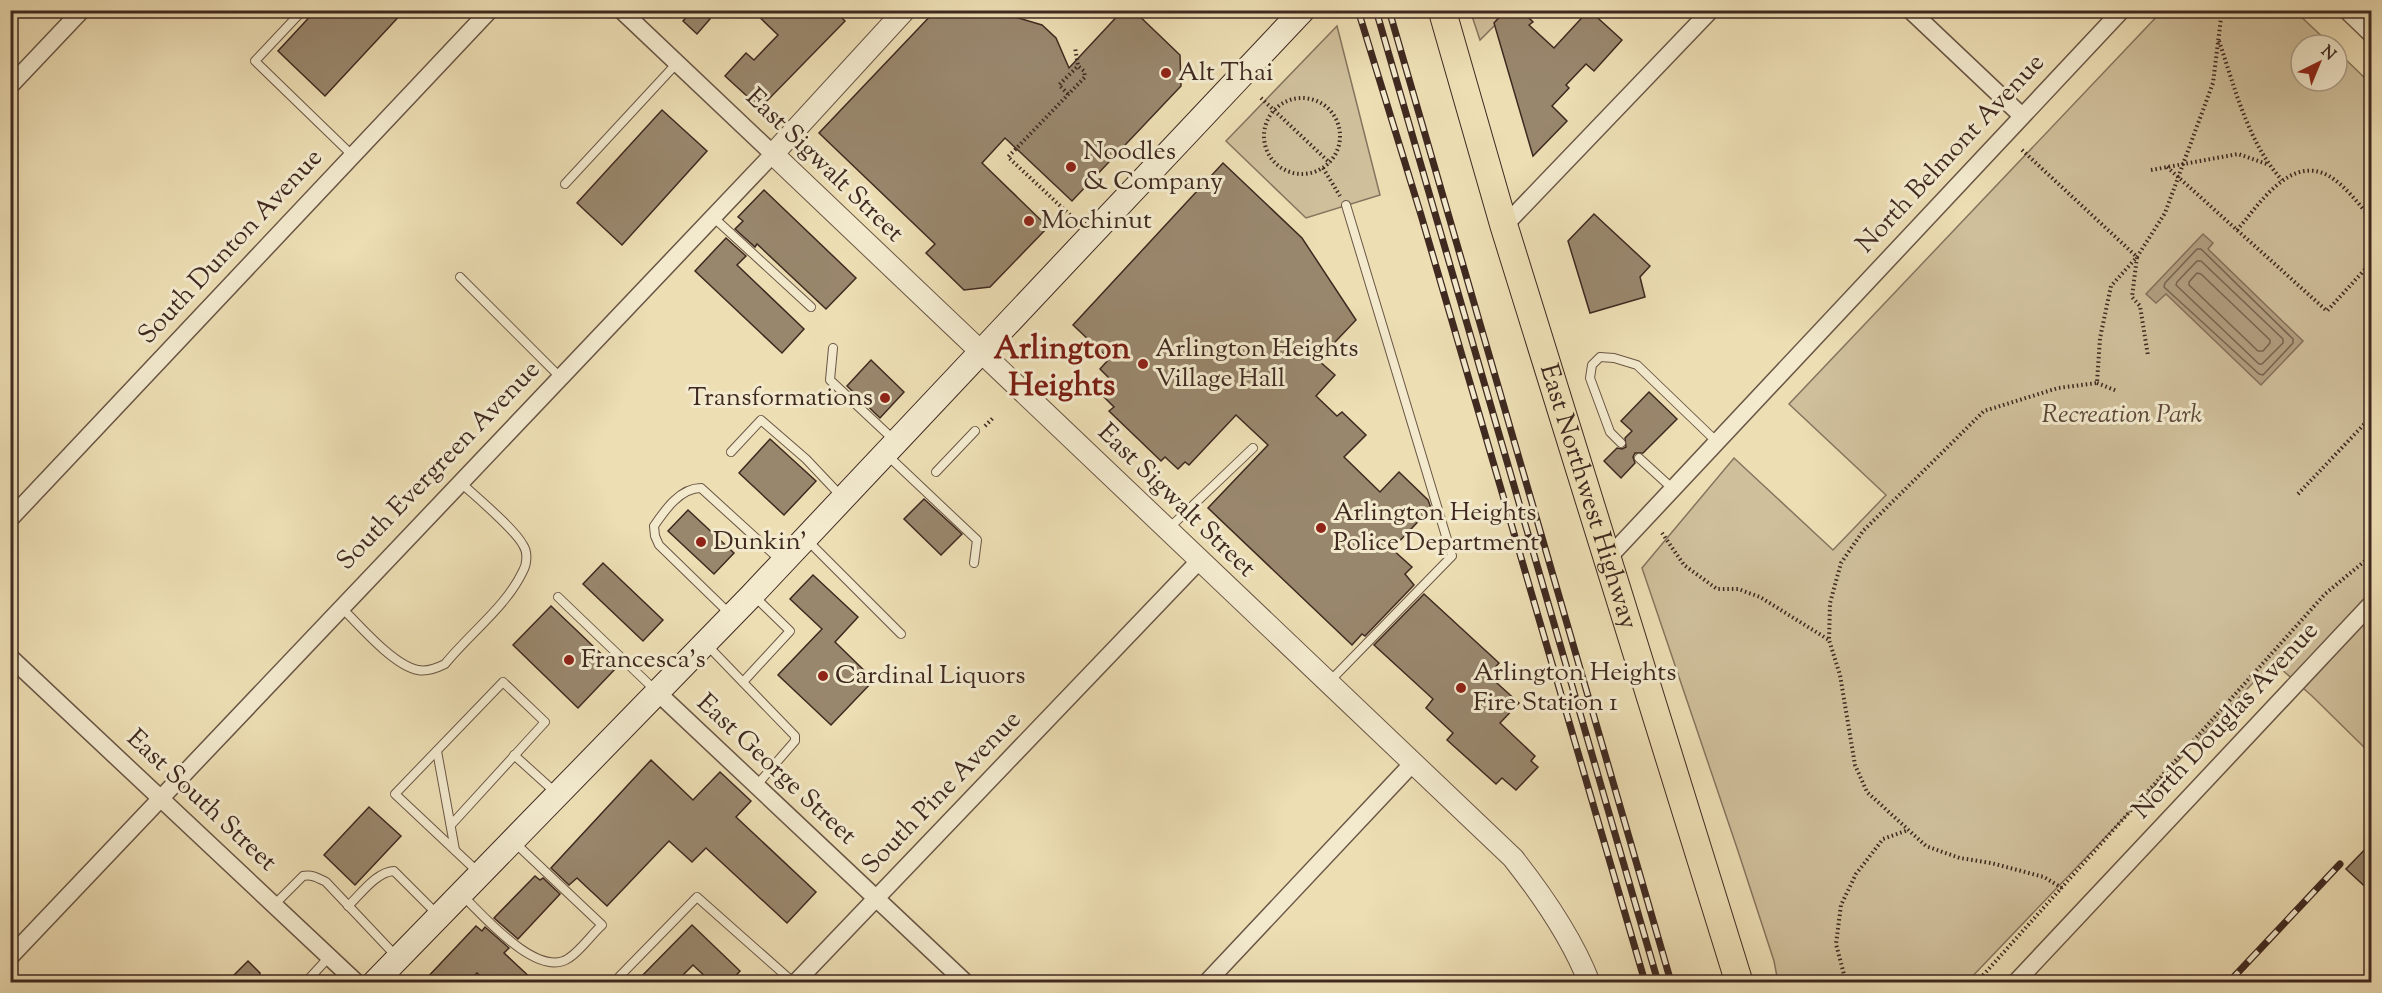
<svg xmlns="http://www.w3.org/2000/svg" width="2382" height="993" font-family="'Sorts Mill Goudy',serif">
  <rect width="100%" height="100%" fill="#eddeb4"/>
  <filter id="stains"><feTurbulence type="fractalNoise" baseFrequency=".00333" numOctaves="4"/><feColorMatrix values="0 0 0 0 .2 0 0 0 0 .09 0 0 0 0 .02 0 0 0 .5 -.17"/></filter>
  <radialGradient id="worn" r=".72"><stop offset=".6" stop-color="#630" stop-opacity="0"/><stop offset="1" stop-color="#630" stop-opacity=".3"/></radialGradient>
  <!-- green -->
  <g fill="#cfbf9b" stroke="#87745e" stroke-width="1.5">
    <path d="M1470,10L1509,11L1480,40Z"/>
    <path d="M2162,11H2295L2331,45H2301V81H2337V51L2371,84V754L2312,696L2273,662L1967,982H1778L1774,961L1737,848L1642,568L1734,458L1833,550L1886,495L1789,404Z"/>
    <path d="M1337,26L1380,195L1306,218L1226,141Z"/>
  </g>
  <!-- water -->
  <path fill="#b2a082" stroke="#84705b" stroke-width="1.5" d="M2203,234L2213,243L2208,249L2303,341L2261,385L2166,294L2156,303L2146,294Z"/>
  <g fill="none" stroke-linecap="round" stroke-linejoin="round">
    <!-- shore -->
    <g stroke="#786451" stroke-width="1.5">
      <path d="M2197,249H2201L2293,339V343L2263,375L2259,374L2164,287L2165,283Z"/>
      <path d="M2197,261H2201L2283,339V343L2262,364H2259L2176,285L2177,282Z"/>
      <path d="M2197,273L2201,274L2270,340V343L2263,351H2258L2189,285V282Z"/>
    </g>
  </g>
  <!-- building -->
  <g fill="#99876d" stroke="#3f2920" stroke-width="1.5">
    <path d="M316,10H405L325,96L278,51Z"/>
    <path d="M693,10H701L710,19L697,34L683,21Z"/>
    <path d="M752,10H834L845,21L760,108L725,76L746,53L754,60L778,35Z"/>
    <path d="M936,10H1021L1015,17L1042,25L1056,38L1069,68L1123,10H1133L1180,55L1181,86L1072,201L1005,138L982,163L1048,227L990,287L964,290L926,253L935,244L819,133Z"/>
    <path d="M1506,10H1521L1533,22L1529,25L1554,48L1589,10L1622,40L1594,71L1586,64L1566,85L1569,88L1552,106L1567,121L1533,156L1494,23Z"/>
    <path d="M662,110L707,151L622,245L577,203Z"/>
    <path d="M1223,163L1302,238L1356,320L1318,360L1335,375L1316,396L1337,416L1342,412L1366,435L1344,457L1380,492L1399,472L1428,500L1431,508L1392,549L1412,567L1405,574L1414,585L1365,636L1362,634L1352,645L1208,508L1268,445L1236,415L1189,465L1185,462L1178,469L1165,457L1161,461L1109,411L1114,407L1101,394L1113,382L1100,369L1109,359L1073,325Z"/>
    <path d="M764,190L856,278L826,309L757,244L755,247L735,229L743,221L738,217Z"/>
    <path d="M1594,214L1650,266L1640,277L1645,297L1590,313L1568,241Z"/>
    <path d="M726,238L746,256L737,265L804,329L782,353L695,271Z"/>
    <path d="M871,360L904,392L880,418L847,386Z"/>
    <path d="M1649,392L1677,419L1643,453H1635L1633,457L1635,463L1621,478L1604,461L1617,448L1622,449L1626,447L1625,438L1632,431L1621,421Z"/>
    <path d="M770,439L816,481L784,515L739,473Z"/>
    <path d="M924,499L962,534L941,555L904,519Z"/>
    <path d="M688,510L734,553L714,574L668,531Z"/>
    <path d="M603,563L663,620L643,641L583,584Z"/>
    <path d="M813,575L858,617L835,642L874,680L831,725L778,675L822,629L790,599Z"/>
    <path d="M1424,594L1499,663L1488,675L1519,703L1500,723L1535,756L1531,761L1538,767L1516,790L1502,778L1496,784L1447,740L1453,733L1426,708L1433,699L1374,645Z"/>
    <path d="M551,606L616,668L578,708L513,645Z"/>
    <path d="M651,760L693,800L720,772L751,801L736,817L816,892L787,923L706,848L692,862L669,841L607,906L577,878L569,885L551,868Z"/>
    <path d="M369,807L401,836L355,885L324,855Z"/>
    <path d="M2372,842V893L2346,869Z"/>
    <path d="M535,876L540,880L543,878L560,894L518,939L494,918Z"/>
    <path d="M692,925L740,971L730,982H711L693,965L676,982H636Z"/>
    <path d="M476,926L482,931L485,927L509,948L504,953L535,982H487L477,973L468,982H423Z"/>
    <path d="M248,961L260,973L257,982H227Z"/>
  </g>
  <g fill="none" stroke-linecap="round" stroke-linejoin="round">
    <!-- service casing -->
    <g stroke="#6a5645" stroke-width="10">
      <g id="service">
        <path d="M303,10L255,61L353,156"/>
        <path d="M565,184L677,63"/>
        <path d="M713,217L811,307"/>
        <path d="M460,277L560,377"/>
        <path d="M833,348L830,380L894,440"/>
        <path d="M1621,443L1610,432L1590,378L1592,365L1600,357L1614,358L1637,365L1717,442"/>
        <path d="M731,452L761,420L806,459L841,496"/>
        <path d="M886,454L977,540L974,563"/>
        <path d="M1639,458L1673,489"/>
        <path d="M936,472L975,431"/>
        <path d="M1167,530L1253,448"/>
        <path d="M806,539L901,634"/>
        <path d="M558,597L655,690"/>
        <path d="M341,607C359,625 394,666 418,670C427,672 437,668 445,664C470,633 506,607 523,571C527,564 528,552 523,545C514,528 476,497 460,482"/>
        <path d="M731,615L659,545L655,536L654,526C665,510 680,488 701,488L780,560"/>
        <path d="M706,644L795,736V741L756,786"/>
        <path d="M1330,681L1452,556L1346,205"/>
        <path d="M743,682L790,631L753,595"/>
        <path d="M437,751L455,850"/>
        <path d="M514,755L555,792"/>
        <path d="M451,825L545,722L503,682L395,794L478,872"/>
        <path d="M463,896C483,915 538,980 569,958C581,950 591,935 602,925L513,841"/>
        <path d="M274,905L303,876C312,874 318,878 326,882L396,956"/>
        <path d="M348,906C361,894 376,872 394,871L439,916"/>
        <path d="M387,970L401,982"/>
        <path d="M306,982L329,957"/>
        <path d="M614,982L697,897L793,982"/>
      </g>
    </g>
    <!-- minor casing -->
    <g stroke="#6a5645" stroke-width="19">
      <g id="minor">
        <path d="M1910,10L2022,116"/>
        <path d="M2346,10L2372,35"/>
        <path d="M10,86L82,10"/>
        <path d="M1504,226L1711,10"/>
        <path d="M10,519L490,10"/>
        <path d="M1609,557L2122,10"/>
        <path d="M10,657L356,982"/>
        <path d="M658,693L965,982"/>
        <path d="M10,957L773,154L621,10"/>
        <path d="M796,982L1199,561"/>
        <path d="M1207,982L1412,764"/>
        <path d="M2016,982L2372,603"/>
      </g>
    </g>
    <!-- tertiary casing -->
    <g stroke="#6a5645" stroke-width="23">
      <path id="tertiary" d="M905,10L773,154L1513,858C1543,896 1572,938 1589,982"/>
    </g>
    <!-- secondary casing -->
    <g stroke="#3f2920" stroke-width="26">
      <path id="secondary" d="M375,982L752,595L1303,10"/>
    </g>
    <!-- primary casing -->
    <g stroke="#3f2920" stroke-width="29">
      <g id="primary">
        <path id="s1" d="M1442,10L1504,226L1739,982"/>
      </g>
    </g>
    <!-- path -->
    <g stroke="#3f2920" stroke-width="4" stroke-dasharray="1.5 3" stroke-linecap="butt">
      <path d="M2219,41C2235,88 2248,143 2282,180"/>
      <path d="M1068,94L1059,85L1078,66"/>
      <circle cx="1302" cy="136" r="38"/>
      <path d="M1261,98L1330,163"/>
      <path d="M2022,150L2137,257L2132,297L2140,306L2148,356"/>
      <path d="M2167,167L2327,311L2368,266L2372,259"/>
      <path d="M1323,168L1340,196"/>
      <path d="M2151,170L2238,154L2267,164"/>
      <path d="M1070,215L1008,157L1085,77L1084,71L1078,66L1075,47"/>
      <path d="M2237,230C2259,205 2290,154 2329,176C2346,186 2359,205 2372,219"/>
      <path d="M2097,383L2117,391"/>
      <path d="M985,426L993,418"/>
      <path d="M2298,494L2372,416"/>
      <path d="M1662,533L1684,565L1717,589H1738L1760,597L1829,640"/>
      <path d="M2062,888L2044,877L1991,863L1960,858L1926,846L1867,792L1855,765L1840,675L1829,640L1830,603L1841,563L1863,531L1984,411L2058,388L2097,383L2100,338L2111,286L2137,257L2165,213L2213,83L2222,10"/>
      <path d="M1846,982L1836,944L1841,905L1856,874L1883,839L1908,830"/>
      <path d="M1977,982L2325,594L2372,555"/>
    </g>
    <!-- service -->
    <use href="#service" stroke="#f3eace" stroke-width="8"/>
    <!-- minor -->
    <use href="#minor" stroke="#f3eace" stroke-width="16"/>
    <!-- tertiary -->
    <use href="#tertiary" stroke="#f3eace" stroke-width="21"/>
    <!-- secondary -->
    <use href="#secondary" stroke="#f3eace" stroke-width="24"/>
    <!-- primary -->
    <use href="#primary" stroke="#eddeb4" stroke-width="27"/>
    <!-- rail casing -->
    <g stroke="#3f2920" stroke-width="7">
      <g id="rail">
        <path d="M1358,10L1421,215L1645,982"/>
        <path d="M1376,10L1658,982"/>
        <path d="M1389,10L1671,982"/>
        <path d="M2229,982L2340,864"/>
      </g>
    </g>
    <!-- rail -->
    <use href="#rail" stroke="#f3eace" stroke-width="4.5" stroke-dasharray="14" stroke-linecap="butt"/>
  </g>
  <!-- markers -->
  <g fill="#8f2418" stroke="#f3eace" stroke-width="2">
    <circle cx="1166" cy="73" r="6"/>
    <circle cx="1071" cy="167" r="6"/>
    <circle cx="1029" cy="221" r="6"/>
    <circle cx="1143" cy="364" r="6"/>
    <circle cx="885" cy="398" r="6"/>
    <circle cx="1321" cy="528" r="6"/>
    <circle cx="701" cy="542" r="6"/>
    <circle cx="569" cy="660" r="6"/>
    <circle cx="823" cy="676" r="6"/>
    <circle cx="1461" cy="688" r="6"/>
  </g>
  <g text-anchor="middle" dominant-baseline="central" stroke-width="6" stroke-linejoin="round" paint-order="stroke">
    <!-- poi labels -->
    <g font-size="26" fill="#3f2920" stroke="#f3eace" text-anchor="start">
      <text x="1178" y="73">Alt Thai</text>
      <text x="1083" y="152">Noodles<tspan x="1083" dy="30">&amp; Company</tspan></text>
      <text x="1041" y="221">Mochinut</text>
      <text x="1155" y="349">Arlington Heights<tspan x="1155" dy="30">Village Hall</tspan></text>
      <text x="873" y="398" text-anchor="end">Transformations</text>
      <text x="1333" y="513">Arlington Heights<tspan x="1333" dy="30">Police Department</tspan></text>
      <text x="713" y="542">Dunkin'</text>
      <text x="581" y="660">Francesca's</text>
      <text x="1473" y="673">Arlington Heights<tspan x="1473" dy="30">Fire Station 1</tspan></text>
      <text x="835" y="676">Cardinal Liquors</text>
    </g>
    <!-- street labels -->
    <g font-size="26" fill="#3f2920" stroke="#f3eace">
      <text transform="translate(1951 154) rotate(-47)">North Belmont Avenue</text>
      <text transform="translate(824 166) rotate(44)">East Sigwalt Street</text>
      <text transform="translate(231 247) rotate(-47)">South Dunton Avenue</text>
      <text transform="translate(439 466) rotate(-46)">South Evergreen Avenue</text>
      <text stroke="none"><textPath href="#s1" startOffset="508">East Northwest Highway</textPath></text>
      <text transform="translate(1176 501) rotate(44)">East Sigwalt Street</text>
      <text transform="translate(2226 721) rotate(-47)">North Douglas Avenue</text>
      <text transform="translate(776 770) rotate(43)">East George Street</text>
      <text transform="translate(942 793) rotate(-46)">South Pine Avenue</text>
      <text transform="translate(201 801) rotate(43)">East South Street</text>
    </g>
    <!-- park labels -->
    <g font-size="26" font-style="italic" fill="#5c4739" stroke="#f3eace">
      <text x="2122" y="415">Recreation Park</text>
    </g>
    <!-- district labels -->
    <g font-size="32" font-weight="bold" fill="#7a1f14" stroke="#f3eace">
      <text x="1062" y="350">Arlington<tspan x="1062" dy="37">Heights</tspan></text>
    </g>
  </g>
  <!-- margin -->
  <rect width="2382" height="993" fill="none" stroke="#eddeb4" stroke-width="36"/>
  <rect x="12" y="12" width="2358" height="969" fill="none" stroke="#3f2920" stroke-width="3"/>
  <rect x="18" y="18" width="2346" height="957" fill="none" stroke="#3f2920" stroke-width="1.5"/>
  <!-- north arrow -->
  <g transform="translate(2319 63) rotate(43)"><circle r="28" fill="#f3eace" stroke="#ab9d88" stroke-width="1.5"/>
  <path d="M0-4.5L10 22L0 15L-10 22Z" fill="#8f2418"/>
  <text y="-9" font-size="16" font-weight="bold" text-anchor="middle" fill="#3f2920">N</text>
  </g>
  <rect width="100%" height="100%" filter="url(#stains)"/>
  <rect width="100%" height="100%" fill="url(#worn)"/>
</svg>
